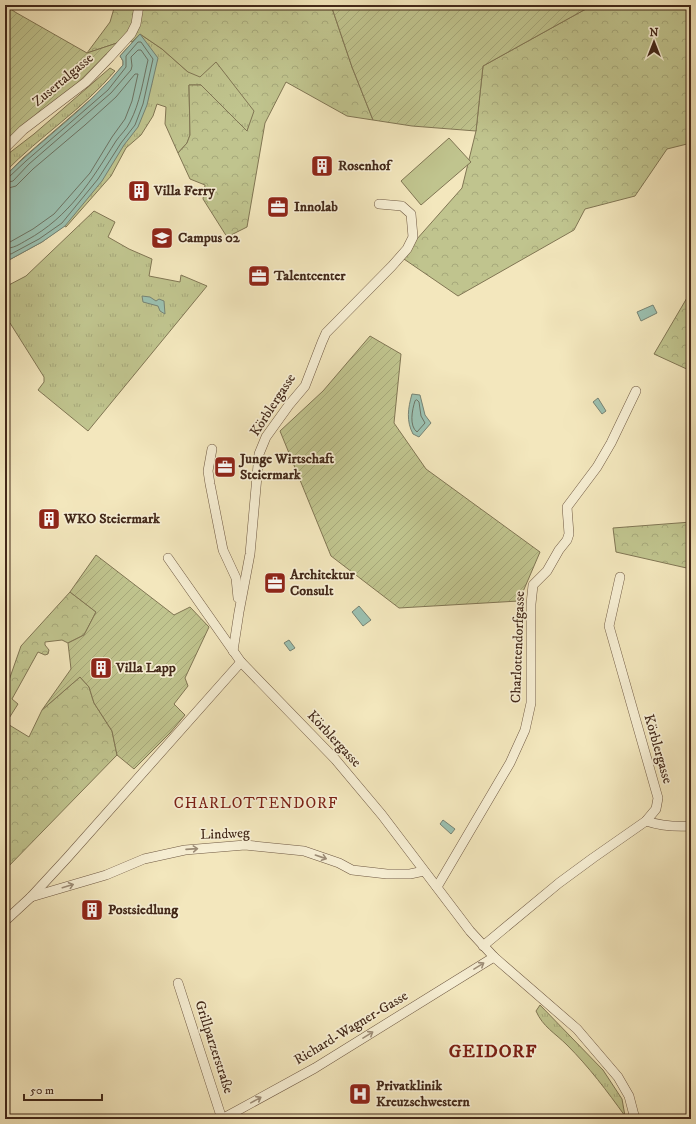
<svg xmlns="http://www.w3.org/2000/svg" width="696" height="1124" font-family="'IM FELL DW Pica',serif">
  <defs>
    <pattern id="grass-tufts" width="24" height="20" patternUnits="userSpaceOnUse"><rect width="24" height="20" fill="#c0c48e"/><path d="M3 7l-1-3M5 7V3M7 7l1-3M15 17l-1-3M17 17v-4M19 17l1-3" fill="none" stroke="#a6a87a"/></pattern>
    <pattern id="forest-crowns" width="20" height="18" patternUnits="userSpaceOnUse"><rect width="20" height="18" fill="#c0c48e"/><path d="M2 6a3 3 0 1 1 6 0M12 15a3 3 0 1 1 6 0" fill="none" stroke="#a6a87a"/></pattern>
    <pattern id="garden-furrows" width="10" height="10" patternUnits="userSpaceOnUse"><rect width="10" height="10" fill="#c0c48e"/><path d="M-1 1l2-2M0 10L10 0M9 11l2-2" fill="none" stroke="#a6a87a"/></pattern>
  </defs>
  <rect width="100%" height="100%" fill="#f3e7bd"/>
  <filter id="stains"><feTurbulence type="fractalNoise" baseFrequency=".005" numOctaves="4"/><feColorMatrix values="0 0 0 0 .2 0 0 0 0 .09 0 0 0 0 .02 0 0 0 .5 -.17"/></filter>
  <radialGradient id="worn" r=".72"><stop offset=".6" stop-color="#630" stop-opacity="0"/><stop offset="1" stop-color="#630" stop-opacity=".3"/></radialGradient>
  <!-- grass -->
  <g fill="url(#grass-tufts)" stroke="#817654">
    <path d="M140,34L162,49L188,72L216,61L255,111L247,131L201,85H189L190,135L187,143L178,153L165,124L166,107L157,104L153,116L141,135L126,148L111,176L66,227L64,226L42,242L9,260L5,256V176L23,158L105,87L123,65V61L120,56Z"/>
    <path d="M110,68L115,71C83,109 40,136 5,172V157L8,154L34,134Z"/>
    <path d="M94,211L115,222L108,237L129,249L152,259L149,276L180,282L181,275L207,286L88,431L38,390L44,382V377L10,323L5,318V287L26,276Z"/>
    <path d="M540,1005L603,1070L622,1099L625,1116C607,1091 589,1067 567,1045C555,1033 543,1027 536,1011Z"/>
  </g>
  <!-- forest -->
  <g fill="url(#forest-crowns)" stroke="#817654">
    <path d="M115,5H331L352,67L373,120L347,116L286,82L265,123L247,227L227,237L203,199L205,185L190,179L178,153L187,143L190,135L189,85H201L247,131L254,111L216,62L200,77L188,72L162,49L140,34L132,42L126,40L87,53L110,22Z"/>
    <path d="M593,5H691V143L667,149L635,196L585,209L574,230L458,296L401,257L462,188L476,131L483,66Z"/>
    <path d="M691,291V371L654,354Z"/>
    <path d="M691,522V569L616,552L613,528Z"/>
    <path d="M70,592L96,612L84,635L68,643L62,640L45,642V645L49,650L48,654L45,655L38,652L12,699L18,704L6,723L29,737L42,710L80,677L89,687L94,703L112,731L117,755L5,870V687L8,683L21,646Z"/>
  </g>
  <!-- garden -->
  <g fill="url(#garden-furrows)" stroke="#817654">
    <path d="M5,5L15,12L87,53L126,40L110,57L5,149Z"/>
    <path d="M331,5H593L483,66L476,131L412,126L373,120L352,67Z"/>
    <path d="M370,336L401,354L394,423L426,469L540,552L519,601L399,608L331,556L280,431L323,391Z"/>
    <path d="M96,555L174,615L190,607L209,627L185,678L188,686L174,704L185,715L170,733L134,769L117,755L112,731L94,703L89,687L80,677L42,710L71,669L68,643L84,635L96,612L70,592Z"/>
  </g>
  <!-- pitch -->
  <path fill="#c0c48e" stroke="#817654" d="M449,138L471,162L421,205L401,181Z"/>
  <!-- water -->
  <g fill="#9bc0b0" stroke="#778374">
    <path d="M140,34L158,58L147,105L138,127L124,145L102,181L65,226L42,242L9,260L5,256V176C43,138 89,107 123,65V61L120,56Z"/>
    <path d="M142,296L150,297L156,301L159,299L164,301L165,314L160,311L158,306L143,302Z"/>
    <path d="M653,305L657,313L641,321L637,312Z"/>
    <path d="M412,394L420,395L425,415L431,423L419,437L413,434C406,421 408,408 412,394Z"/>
    <path d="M598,398L606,411L602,414L593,402Z"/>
    <path d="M359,606L371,620L363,626L352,612Z"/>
    <path d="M289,640L295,648L290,651L284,643Z"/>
    <path d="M443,820L455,829L451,834L440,824Z"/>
  </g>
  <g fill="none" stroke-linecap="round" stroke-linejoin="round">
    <!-- shore -->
    <g stroke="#6e7464" stroke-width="1">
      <path d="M5,178L9,177L26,161L108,90L126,67V56L138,42H141L153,59L143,104L135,125L121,143L98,179L62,223L39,239L11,254L5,253"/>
      <path d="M5,183L13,181L29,164L111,93L131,70L132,66L131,57L138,50H141L148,60C143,81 140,103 130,122C127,129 120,135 116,141C91,181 69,217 27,240C20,244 13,249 5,248"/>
      <path d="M5,189L16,186L33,169L85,125L116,97L135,74H138L132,101L125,119L112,137L90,173L54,214L33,229L10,242H5"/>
      <path d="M417,400L419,402L421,416L425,423L417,432C409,426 412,410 415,401Z"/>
    </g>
    <!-- street casing -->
    <g stroke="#6e5842" stroke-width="10">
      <g id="street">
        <path d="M5,148L23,130L86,82L110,57L131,34L136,24L139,5"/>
        <path d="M212,449L208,471L210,484L223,550L236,578L238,598"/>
        <path d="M168,558L241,662L335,759L382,815L470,931L494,957L577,1029L618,1077L629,1096L635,1119"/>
        <path d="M233,651L239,612L250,554L259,454L266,437L289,405L305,386L322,342L326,333L392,266L407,249L413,237L411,214L402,206L379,204"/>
        <path d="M646,821C661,826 675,827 691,826"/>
        <path d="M437,887L510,763L525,730L531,703V604L533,585L547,571L559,550L567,540L569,534L567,507L597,467L611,443L636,391"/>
        <path d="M31,897L106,875L144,859L185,850L245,845L304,851L339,863L352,870L387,874H410L424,871"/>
        <path d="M5,921L31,897L67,858L241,662"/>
        <path d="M483,946L559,883L593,858L646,821L656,809L658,798L609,626L620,577"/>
        <path d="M178,983L222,1119"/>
        <path d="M222,1119L315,1068L494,957"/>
      </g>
    </g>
    <!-- street -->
    <use href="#street" stroke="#f7efd4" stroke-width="9"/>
  </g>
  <!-- one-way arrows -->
  <defs><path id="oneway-shaft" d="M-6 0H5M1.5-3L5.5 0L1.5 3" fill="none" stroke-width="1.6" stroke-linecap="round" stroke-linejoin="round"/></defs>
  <g stroke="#9c8c76">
    <use href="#oneway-shaft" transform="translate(192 849) rotate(-4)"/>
    <use href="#oneway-shaft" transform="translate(321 857) rotate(19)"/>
    <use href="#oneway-shaft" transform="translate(68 886) rotate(-17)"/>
    <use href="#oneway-shaft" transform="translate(479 966) rotate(-32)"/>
    <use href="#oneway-shaft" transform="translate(368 1035) rotate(-32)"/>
    <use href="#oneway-shaft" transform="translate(256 1100) rotate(-29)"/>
  </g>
  <!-- icons -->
  <defs>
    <g id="building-square" transform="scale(1.15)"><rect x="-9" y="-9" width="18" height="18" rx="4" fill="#8f2418" stroke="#f7efd4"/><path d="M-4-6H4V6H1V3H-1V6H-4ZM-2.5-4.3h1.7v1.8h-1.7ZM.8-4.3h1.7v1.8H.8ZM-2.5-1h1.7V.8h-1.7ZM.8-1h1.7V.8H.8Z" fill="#fff"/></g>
    <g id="office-square" transform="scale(1.15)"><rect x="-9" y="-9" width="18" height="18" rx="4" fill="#8f2418" stroke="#f7efd4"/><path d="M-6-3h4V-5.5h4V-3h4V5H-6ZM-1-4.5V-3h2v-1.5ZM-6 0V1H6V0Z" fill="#fff"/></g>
    <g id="university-square" transform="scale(1.15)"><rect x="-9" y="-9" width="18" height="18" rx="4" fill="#8f2418" stroke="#f7efd4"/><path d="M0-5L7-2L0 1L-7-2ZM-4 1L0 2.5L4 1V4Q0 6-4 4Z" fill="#fff"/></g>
    <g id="hospital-square" transform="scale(1.15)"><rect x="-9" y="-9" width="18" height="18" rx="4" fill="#8f2418" stroke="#f7efd4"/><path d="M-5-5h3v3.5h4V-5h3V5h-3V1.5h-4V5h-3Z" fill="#fff"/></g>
  </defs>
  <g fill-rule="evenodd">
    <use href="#building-square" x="322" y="166"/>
    <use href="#building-square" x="139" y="191"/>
    <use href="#office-square" x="278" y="207"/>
    <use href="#university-square" x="162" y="238"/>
    <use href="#office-square" x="259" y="276"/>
    <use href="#office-square" x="225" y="467"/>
    <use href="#building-square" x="49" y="519"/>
    <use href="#office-square" x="275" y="583"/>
    <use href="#building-square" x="101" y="668"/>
    <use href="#building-square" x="92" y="910"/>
    <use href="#hospital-square" x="360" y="1094"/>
  </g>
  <g text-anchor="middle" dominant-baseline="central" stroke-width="3.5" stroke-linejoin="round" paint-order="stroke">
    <!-- street labels -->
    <g font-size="14" fill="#422819" stroke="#f7efd4">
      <text transform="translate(63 80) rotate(-40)">Zusertalgasse</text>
      <text transform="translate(273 405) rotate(-57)">Körblergasse</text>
      <text transform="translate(518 647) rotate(-88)">Charlottendorfgasse</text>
      <text transform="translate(334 739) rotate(47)">Körblergasse</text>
      <text transform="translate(658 749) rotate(74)">Körblergasse</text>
      <text transform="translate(225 834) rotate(-2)">Lindweg</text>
      <text transform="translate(351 1028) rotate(-31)">Richard-Wagner-Gasse</text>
      <text transform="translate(214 1047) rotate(72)">Grillparzerstraße</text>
    </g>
    <!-- poi labels -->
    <g font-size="14" font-weight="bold" fill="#422819" stroke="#f7efd4" text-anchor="start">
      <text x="338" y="166">Rosenhof</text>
      <text x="154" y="191">Villa Ferry</text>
      <text x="294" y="207">Innolab</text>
      <text x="178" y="238">Campus 02</text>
      <text x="274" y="276">Talentcenter</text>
      <text x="240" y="459">Junge Wirtschaft<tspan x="240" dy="16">Steiermark</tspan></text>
      <text x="64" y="519">WKO Steiermark</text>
      <text x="290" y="575">Architektur<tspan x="290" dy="16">Consult</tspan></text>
      <text x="116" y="668">Villa Lapp</text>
      <text x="108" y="910">Postsiedlung</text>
      <text x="376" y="1086">Privatklinik<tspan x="376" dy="16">Kreuzschwestern</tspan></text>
    </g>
    <!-- neighbourhood labels -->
    <g font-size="15" letter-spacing="1" fill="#7a1f14" stroke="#f7efd4">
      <text x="256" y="803">CHARLOTTENDORF</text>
    </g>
    <!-- district labels -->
    <g font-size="18" font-weight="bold" letter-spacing="1" fill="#7a1f14" stroke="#f7efd4">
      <text x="493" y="1052">GEIDORF</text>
    </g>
  </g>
  <!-- margin -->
  <rect width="696" height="1124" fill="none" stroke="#f3e7bd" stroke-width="20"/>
  <rect x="6" y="6" width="684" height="1112" fill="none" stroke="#422819" stroke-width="2"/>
  <rect x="10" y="10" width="676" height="1104" fill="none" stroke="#422819"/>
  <!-- north arrow -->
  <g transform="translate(654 42)" stroke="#f7efd4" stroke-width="3" paint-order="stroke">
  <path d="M0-3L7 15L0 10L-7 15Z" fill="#422819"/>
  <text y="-6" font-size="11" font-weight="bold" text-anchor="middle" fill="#422819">N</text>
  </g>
  <!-- scale -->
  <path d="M24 1094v6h78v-6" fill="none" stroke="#422819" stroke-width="2"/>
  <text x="30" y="1094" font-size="12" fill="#422819" stroke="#f7efd4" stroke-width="3" paint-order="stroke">50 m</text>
  <rect width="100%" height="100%" filter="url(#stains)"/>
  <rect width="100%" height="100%" fill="url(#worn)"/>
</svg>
